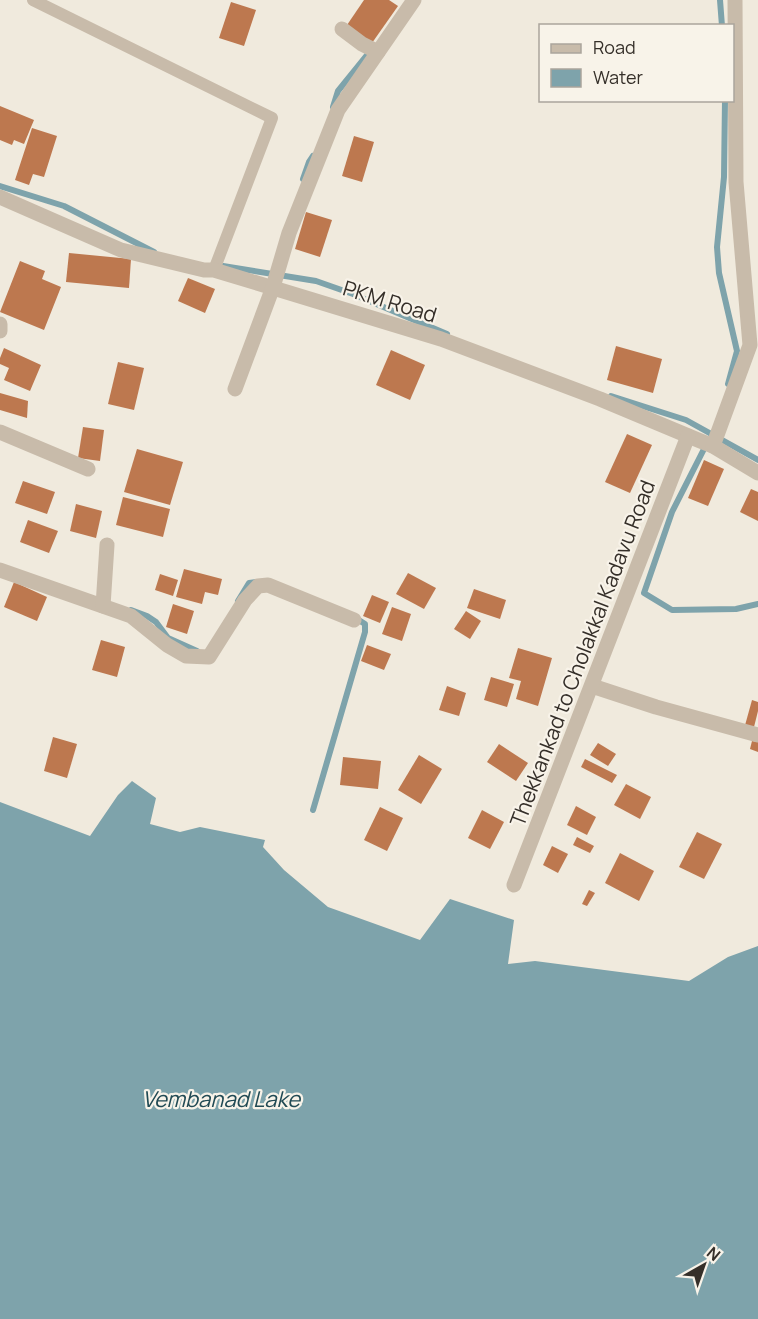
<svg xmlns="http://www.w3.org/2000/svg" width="758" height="1319" font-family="Manrope,sans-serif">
  <rect width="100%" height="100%" fill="#f0eadd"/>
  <!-- water -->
  <path fill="#7ea3ab" d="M132,781L156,798L150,824L180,832L200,827L265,840L263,847L284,870L328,907L420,940L450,899L514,920L508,964L535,961L689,981L728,957L758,946V1319H0V802L90,836L118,795Z"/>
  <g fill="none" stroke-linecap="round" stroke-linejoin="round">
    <!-- stream -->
    <g stroke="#7ea3ab" stroke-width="6">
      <path d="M720,0L722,26"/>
      <path d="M725,100L724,177L717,247L719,273L737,351L728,384"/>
      <path d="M333,107L338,91L368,54"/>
      <path d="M303,179L309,162L313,156"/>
      <path d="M0,186L64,206L154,252"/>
      <path d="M223,266L316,281L353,294L447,334"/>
      <path d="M611,396L686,420L758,460"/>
      <path d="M706,445L672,512L644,593L672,610L736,609L758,604"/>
      <path d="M238,601L249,583L257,582"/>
      <path d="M131,610L147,616L156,622L168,638L197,651"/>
      <path d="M313,810L365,632V624L354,617"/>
    </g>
  </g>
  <!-- building -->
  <g fill="#bd784f">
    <path d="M364,0H389L398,6L372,43L347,25Z"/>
    <path d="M231,2L256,10L244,46L219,38Z"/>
    <path d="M0,106L34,120L24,144L14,140L12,145L0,140Z"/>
    <path d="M32,128L57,136L44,177L33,174L29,185L15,180Z"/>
    <path d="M354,136L374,142L362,182L342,176Z"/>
    <path d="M306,212L332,220L320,257L295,249Z"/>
    <path d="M69,253L131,259L129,288L66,282Z"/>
    <path d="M20,261L45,271L42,279L61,287L44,330L0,312Z"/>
    <path d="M188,278L215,289L205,313L178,301Z"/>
    <path d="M616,346L662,359L653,393L607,380Z"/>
    <path d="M4,348L41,365L30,391L4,380L9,368L0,364V358Z"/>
    <path d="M391,350L425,365L410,400L376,385Z"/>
    <path d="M118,362L144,368L134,410L108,404Z"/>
    <path d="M0,393L28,401L27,418L0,410Z"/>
    <path d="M83,427L104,430L100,461L78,458Z"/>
    <path d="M627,434L652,445L630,493L605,482Z"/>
    <path d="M137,449L183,462L170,505L124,492Z"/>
    <path d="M704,460L724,469L708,506L688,498Z"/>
    <path d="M23,481L55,492L47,514L15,503Z"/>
    <path d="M751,489L758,492V521L740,512Z"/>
    <path d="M123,497L170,509L163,537L116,525Z"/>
    <path d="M76,504L102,511L96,538L70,531Z"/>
    <path d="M28,520L58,531L49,553L20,542Z"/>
    <path d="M184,569L222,579L218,595L205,592L202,604L176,597Z"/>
    <path d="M408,573L436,588L424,609L396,594Z"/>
    <path d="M160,574L178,580L173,596L155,590Z"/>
    <path d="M14,582L47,597L37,621L4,607Z"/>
    <path d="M474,589L506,600L500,619L467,608Z"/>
    <path d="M372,595L389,602L380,623L363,616Z"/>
    <path d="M173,604L194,611L187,634L166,627Z"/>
    <path d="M392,607L411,614L402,641L382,634Z"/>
    <path d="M466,611L481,621L470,639L454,629Z"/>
    <path d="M101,640L125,647L117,677L92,670Z"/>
    <path d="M367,645L391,654L384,670L361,661Z"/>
    <path d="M518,648L552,658L538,706L516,699L521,681L509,678Z"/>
    <path d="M491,677L514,684L507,707L484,700Z"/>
    <path d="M447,686L466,693L459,716L439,710Z"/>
    <path d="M752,700L758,702V711L753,731L744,729Z"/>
    <path d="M53,737L77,744L67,778L44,771Z"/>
    <path d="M752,741L758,742V752L750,749Z"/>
    <path d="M598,743L616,754L608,766L590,755Z"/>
    <path d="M499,744L528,763L516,781L487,762Z"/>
    <path d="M419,755L442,769L421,804L398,790Z"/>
    <path d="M343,757L381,761L378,789L340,785Z"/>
    <path d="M585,759L617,775L612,783L581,767Z"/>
    <path d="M626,784L651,797L640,819L614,805Z"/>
    <path d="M576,806L596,817L587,835L567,825Z"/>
    <path d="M380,807L403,818L387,851L364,840Z"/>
    <path d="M482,810L504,822L490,849L468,838Z"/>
    <path d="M697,832L722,844L704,879L679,867Z"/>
    <path d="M577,837L594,846L590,853L573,845Z"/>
    <path d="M552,846L568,854L558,873L543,865Z"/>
    <path d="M620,853L654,871L639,901L605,883Z"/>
    <path d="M589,890L595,893L587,906L582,904Z"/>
  </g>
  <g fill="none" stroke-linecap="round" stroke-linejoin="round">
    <!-- service -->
    <path stroke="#c8bbaa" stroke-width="12" d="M33,0L272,118L214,270"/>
    <!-- minor -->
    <g stroke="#c8bbaa" stroke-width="15">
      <path d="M342,29L362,44L378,52"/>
      <path d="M0,197L121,250L204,270H214L441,339L600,399L698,440L713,446L758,473"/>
      <path d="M0,324V331"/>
      <path d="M235,389L273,287L289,233L338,110L414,0"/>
      <path d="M0,432L88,469"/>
      <path d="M713,446L750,345L736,182L735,0"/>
      <path d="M0,570L131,616L167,645L186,656L209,657L245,600L258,586L268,585L354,620"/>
      <path d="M103,606L107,545"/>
      <path d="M592,686L656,707L758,735"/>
      <path d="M514,885L688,436"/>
    </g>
  </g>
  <g text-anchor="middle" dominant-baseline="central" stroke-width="4.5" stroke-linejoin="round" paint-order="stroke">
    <!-- street labels -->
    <g font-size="21" fill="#352f29" stroke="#f8f3e9">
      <text transform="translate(390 301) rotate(17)">PKM Road</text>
      <text transform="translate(582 653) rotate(-69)">Thekkankad to Cholakkal Kadavu Road</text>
    </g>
    <!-- water labels -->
    <g font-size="22" font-style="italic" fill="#214a54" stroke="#f8f3e9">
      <text x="221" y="1099">Vembanad Lake</text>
    </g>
  </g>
  <!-- legend -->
  <rect x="539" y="24" width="195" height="78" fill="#f8f3e9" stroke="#aaa59c" stroke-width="1.5"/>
  <rect x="551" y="44" width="30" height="9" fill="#c8bbaa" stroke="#aaa59c" stroke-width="1.5"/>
  <text x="593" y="54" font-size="18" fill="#352f29">Road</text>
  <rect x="551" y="69" width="30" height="18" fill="#7ea3ab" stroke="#aaa59c" stroke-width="1.5"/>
  <text x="593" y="84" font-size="18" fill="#352f29">Water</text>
  <!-- north arrow -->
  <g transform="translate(704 1265) rotate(40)" stroke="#f8f3e9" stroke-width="4.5" paint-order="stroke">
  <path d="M0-4.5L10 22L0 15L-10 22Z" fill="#352f29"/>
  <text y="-9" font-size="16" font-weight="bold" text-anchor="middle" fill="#352f29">N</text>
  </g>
</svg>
